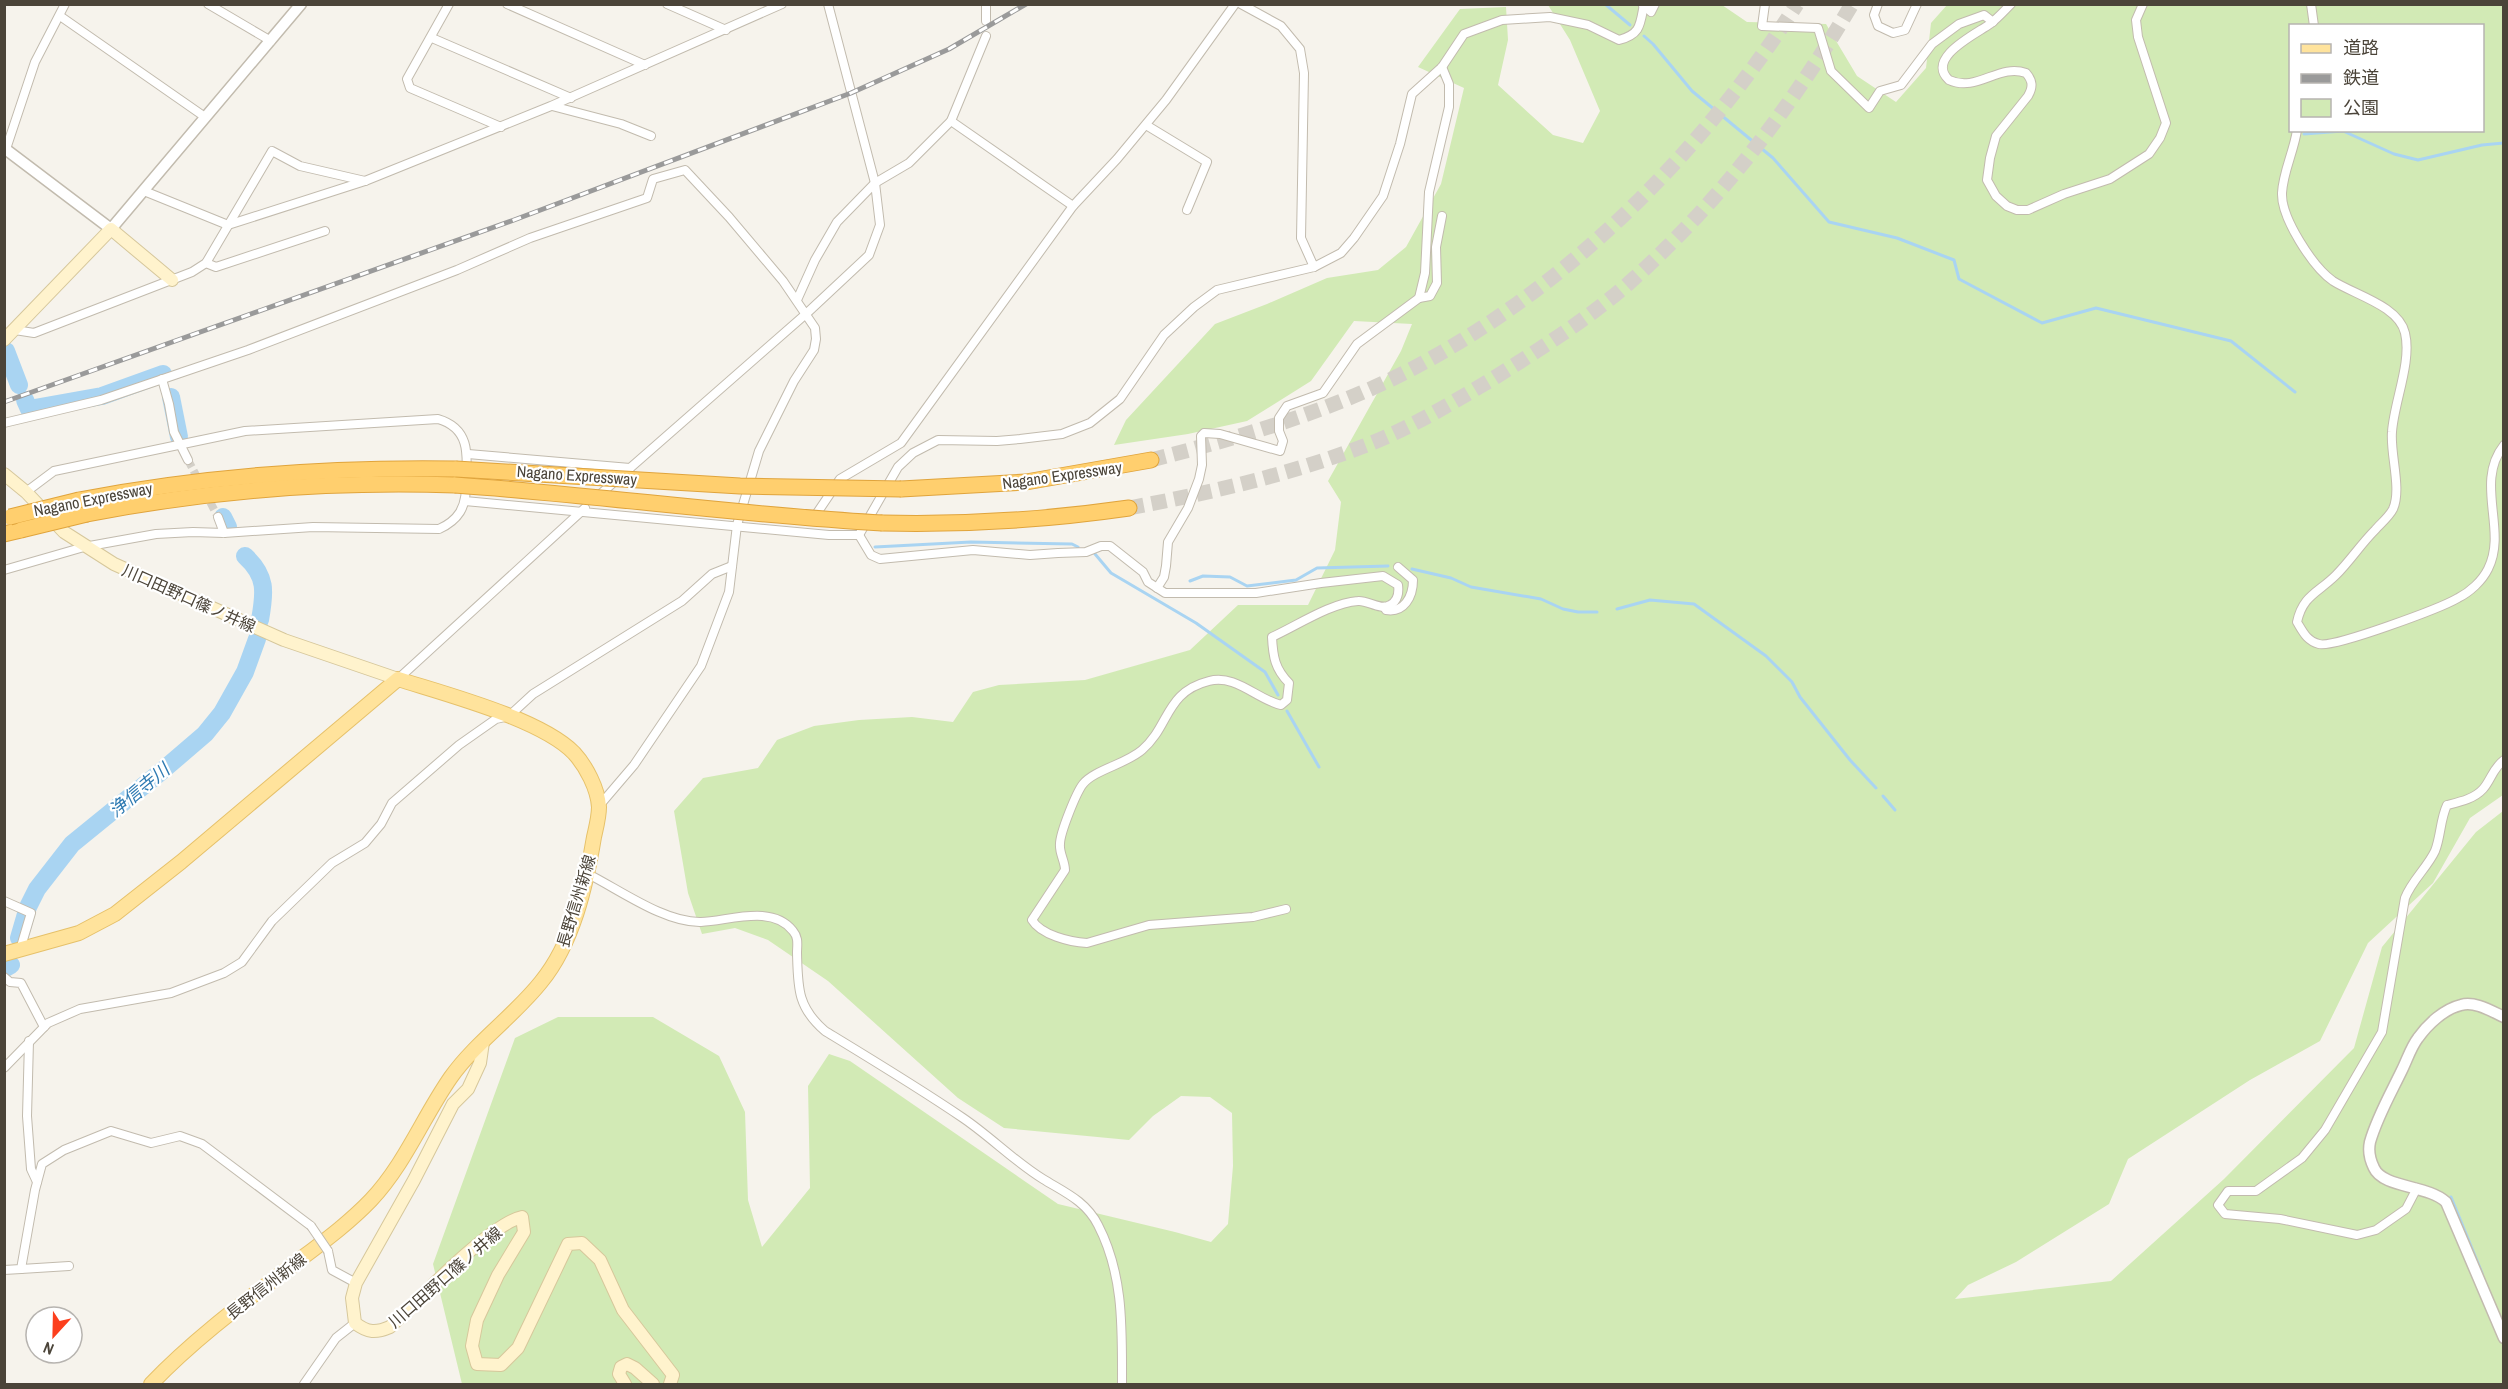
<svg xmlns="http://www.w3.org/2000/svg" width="2508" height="1389" font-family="'Archivo Narrow','Noto Sans JP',sans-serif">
  <rect width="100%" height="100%" fill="#f6f3ec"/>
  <!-- green -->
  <path fill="#d2eab5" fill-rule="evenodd" d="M1548,5H1722L1747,22L1826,24L1857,76L1896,102L1926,68L1931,23L1947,5H2503V795L2470,818L2433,883L2368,943L2320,1041L2250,1080L2128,1159L2109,1204L2016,1262L1968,1285L1955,1299L2111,1281L2224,1179L2354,1048L2382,947L2476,832L2503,811V1384H462L433,1264L515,1038L558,1017H653L719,1056L745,1112L748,1200L762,1247L810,1188L808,1086L829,1054L850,1061L1058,1204L1175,1232L1211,1242L1228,1224L1233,1166L1232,1113L1210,1097L1181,1096L1153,1116L1129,1140L1004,1128L958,1098L828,981L768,940L735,928L702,934L688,893L674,811L703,778L758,768L777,740L814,726L859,720L912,717L953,722L973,692L999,685L1085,680L1190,650L1238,605H1308L1335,550L1341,502L1328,481L1401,351L1412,324L1354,321L1311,381L1247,421L1188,434L1114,445L1126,420L1215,324L1267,304L1327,278L1378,270L1406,247L1441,184L1464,88L1418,67L1460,9L1506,7L1508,40L1498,85L1553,135L1583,143L1600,111L1570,40ZM2290,26H2482V130H2290Z"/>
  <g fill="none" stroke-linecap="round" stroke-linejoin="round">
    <!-- stream -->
    <g stroke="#a9d4f2" stroke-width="3">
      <path d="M1605,4L1630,25"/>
      <path d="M1644,36L1653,44L1692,91L1773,158L1829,222L1897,238L1954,260L1959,279L2042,323L2096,308L2231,341L2295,392"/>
      <path d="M2304,134L2343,131L2394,154L2418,160L2482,145L2504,143"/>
      <path d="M875,547L971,542L1072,544L1078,547"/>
      <path d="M1095,554L1111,573L1196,623L1265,672L1278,695"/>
      <path d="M1412,569L1451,578L1471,587L1541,599L1563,609L1578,612H1597"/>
      <path d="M1190,581L1203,576L1230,577L1247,586L1296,580L1317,568L1388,566"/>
      <path d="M1617,609L1650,600L1694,604L1766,656L1792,682L1800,697L1850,760L1876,788"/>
      <path d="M1287,711L1319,767"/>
      <path d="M1883,796L1895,810"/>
      <path d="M2451,1197L2482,1273"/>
    </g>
    <!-- river -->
    <g stroke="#a9d4f2" stroke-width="18">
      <path d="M6,351L19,385"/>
      <path d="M171,397L179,437"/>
      <path d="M25,400L29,409L102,396L163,374"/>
      <path d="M223,517L228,527"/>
      <path d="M245,556C267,576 265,592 260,620"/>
      <path d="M19,938L28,907L37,889L72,844L163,770L205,734L222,713L245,672L257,639"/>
      <path d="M4,969L11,965"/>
    </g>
    <!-- minor-tunnel -->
    <path stroke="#d4d0c8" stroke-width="8" stroke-dasharray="8 4" stroke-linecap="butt" d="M188,460L218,517"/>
    <!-- motorway-tunnel -->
    <g stroke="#d4d0c8" stroke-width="15" stroke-dasharray="15 8" stroke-linecap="butt">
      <path d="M1151,460C1237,438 1325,413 1404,373C1566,290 1699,156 1797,4"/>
      <path d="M1129,508C1209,493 1288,475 1364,446C1409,429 1452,403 1494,378C1540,349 1588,319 1629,283C1719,203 1791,108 1852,4"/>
    </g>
    <!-- minor casing -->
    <g stroke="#c2bbae" stroke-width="10">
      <g id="minor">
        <path d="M208,4L271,41"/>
        <path d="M449,4L407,79L410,88L501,127"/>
        <path d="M507,4L645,65"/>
        <path d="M667,4L726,30"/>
        <path d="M1241,4L1281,26L1300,49L1304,73L1301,238L1314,267"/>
        <path d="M1765,4L1762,26L1818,28L1831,71L1869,108L1880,91L1901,85L1932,44L1959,24L1984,15L1993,22"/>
        <path d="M1878,4L1874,15L1878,26L1893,33L1905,30L1917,4"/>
        <path d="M2011,4C2004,11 1998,18 1990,24C1976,34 1925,58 1949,80C1977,93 1999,63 2026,73C2033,81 2033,87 2028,96L1996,136L1990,158L1987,180L1996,196L2007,206L2017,210H2028L2064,194L2110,179L2149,154L2160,138L2166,123L2138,37L2136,20L2143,4"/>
        <path d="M2311,4L2314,26"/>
        <path d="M1643,5L1651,12L1655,4"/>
        <path d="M60,16L205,117"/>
        <path d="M986,21V4"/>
        <path d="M432,38L571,98"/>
        <path d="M552,106L621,124L651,136"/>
        <path d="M951,121L1073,206"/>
        <path d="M1146,125L1207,162L1187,210"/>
        <path d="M2297,130C2294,151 2283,172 2282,193C2281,218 2313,267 2333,281C2355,295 2399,306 2405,333C2412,362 2394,402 2392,432C2390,454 2402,489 2393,509C2389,517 2380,524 2375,530C2361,544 2350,561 2336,575C2318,593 2303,595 2297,622C2303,632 2307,641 2319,644C2334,648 2441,608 2458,598C2470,592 2482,581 2488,569C2508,530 2474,483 2504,445"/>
        <path d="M6,149L35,62L65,4"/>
        <path d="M144,191L228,225L365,181L551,106L782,4"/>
        <path d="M206,263L216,267L325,231"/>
        <path d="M1419,298L1430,296L1437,283L1436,247L1442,216"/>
        <path d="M797,300L815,260L837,222L875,183L909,163L951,121L986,36"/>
        <path d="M15,330L34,333L192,272L206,263L272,151L300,166L365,181"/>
        <path d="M162,379L169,404L174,432L188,460"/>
        <path d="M4,423L101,400L248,350L457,270L530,238L647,198L653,179L685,170L729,217L783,281L815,328L816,339L814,350L794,381L759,451L737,525L729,592L701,666L634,765L599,806"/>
        <path d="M468,454L630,468"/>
        <path d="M597,497L807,313L869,255L880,225L875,183L828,4"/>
        <path d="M465,501L829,535H859L871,555L880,559L973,550L1030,555L1058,553L1086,552L1101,546H1110L1143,572L1148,582L1165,593H1256L1321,583L1383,576L1398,585C1399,592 1398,601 1390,605C1380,611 1368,600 1358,601C1331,603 1298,625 1272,637C1273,657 1275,669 1289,683L1287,700L1281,705C1256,699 1236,674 1209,681C1165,692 1170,726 1142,750C1126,764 1094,770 1083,784C1076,793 1060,833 1060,844C1059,853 1065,861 1065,870L1032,920C1041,935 1070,942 1087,943L1149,925L1253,917L1286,909"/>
        <path d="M218,517L224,533"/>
        <path d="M813,519L840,479L901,443L1073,206L1117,159L1166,100L1235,4"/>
        <path d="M859,535L898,467L913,453L938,440L997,441L1020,439L1062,434L1090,423L1120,399L1164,335L1194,307L1217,290L1314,267L1341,253L1354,238L1383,196L1400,144L1412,94L1442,67L1464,34L1502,20L1550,17L1588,25L1619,40C1641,34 1640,25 1644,4"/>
        <path d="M4,570L84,547L156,534L193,532L224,533L313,527L439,529C448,525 455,520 460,512C466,502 466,491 466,480C468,453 469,428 438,419L245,431L54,471L26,492"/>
        <path d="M1157,588L1164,577L1166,566L1168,542L1188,508L1199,479L1202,465L1201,436L1204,433L1220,434L1280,451L1283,441L1279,431V418L1287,406L1323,393L1357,344L1419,298L1425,273L1429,192L1449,107V84L1442,67"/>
        <path d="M1384,607L1386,610C1404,613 1413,597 1413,580L1398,567"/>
        <path d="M398,679L585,508"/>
        <path d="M588,874C620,890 665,923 701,922C729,921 772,904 793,931C799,938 797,945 797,953C798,987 797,1007 825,1031C871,1059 919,1088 963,1118C991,1137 1015,1162 1043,1179C1064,1192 1086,1201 1098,1225C1124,1275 1122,1329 1122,1384"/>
        <path d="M4,901L31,913L20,950"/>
        <path d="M4,977L10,982L21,983L44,1027"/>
        <path d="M29,1041L27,1116L31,1169L37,1182"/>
        <path d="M4,1068L48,1023L80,1009L171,993L224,973L242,962L272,921L332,863L365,843L381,824L392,803L459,745L496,719L509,716L533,694L682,601L712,574L732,566"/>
        <path d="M2417,1188L2406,1209L2376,1230L2357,1235L2280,1219L2225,1214L2218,1205L2228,1191H2256L2302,1158L2325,1130L2382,1032L2405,898C2412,880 2427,868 2435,851C2441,836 2440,820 2447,805C2459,802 2474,799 2483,789C2491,780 2493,768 2504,760"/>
        <path d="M328,1251L332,1270L356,1283"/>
        <path d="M21,1269L69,1266"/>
        <path d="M4,1270L21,1269L35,1190L42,1164L64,1150L111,1131L151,1143L180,1136L202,1144L311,1226"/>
        <path d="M304,1384L336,1338L355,1323"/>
      </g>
    </g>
    <!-- tertiary casing -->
    <g stroke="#c2bbae" stroke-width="13">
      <g id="tertiary">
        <path d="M4,148L111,229L301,4"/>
        <path d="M2504,1017C2491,1011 2475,1001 2461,1005C2444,1009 2428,1024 2418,1038C2411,1047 2407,1060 2402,1070C2391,1093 2377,1117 2370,1142C2368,1151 2370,1160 2374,1168C2383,1188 2428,1185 2446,1202L2504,1338"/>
      </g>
    </g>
    <!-- secondary casing -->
    <g stroke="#d6c79b" stroke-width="14">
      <g id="secondary">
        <path d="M4,340L111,229L172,280"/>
        <path d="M4,474L26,492L64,532L114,564L284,640L398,679"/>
        <path d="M483,1042L480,1063L468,1089L453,1104L414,1180L356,1283L352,1298L355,1323C368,1333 376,1333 390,1327C417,1301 490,1224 522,1217L524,1232L498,1275L477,1320L472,1346L477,1364L501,1365L518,1348L568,1244L582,1243L600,1260L623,1310L673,1375L670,1384"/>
        <path d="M625,1384L619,1374L621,1367L627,1364L635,1368L653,1384"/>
      </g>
    </g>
    <!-- primary casing -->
    <g stroke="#e6c16a" stroke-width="16">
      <path id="primary" d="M4,954L79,933L115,914L181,862L398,679C445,694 541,719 574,753C586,766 598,789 599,807C599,817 596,828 594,837C586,886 573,943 541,982C514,1016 476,1042 451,1077C423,1117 405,1164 371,1200C349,1223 323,1242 298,1261C247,1300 195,1338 151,1384"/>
    </g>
    <!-- motorway casing -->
    <g stroke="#e0a43c" stroke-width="17">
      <g id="motorway">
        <path d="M901,489L1026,482L1151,460"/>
        <path d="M79,500C204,476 329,467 456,469"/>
        <path d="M87,514C209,490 332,481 455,485"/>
        <path d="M882,523C966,525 1046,520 1129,508"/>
        <path d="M4,534L21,530"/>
      </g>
    </g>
    <!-- minor -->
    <use href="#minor" stroke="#fff" stroke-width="8"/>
    <!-- tertiary -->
    <use href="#tertiary" stroke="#fff" stroke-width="10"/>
    <!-- secondary -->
    <use href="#secondary" stroke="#fff3cd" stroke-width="12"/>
    <!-- primary -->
    <use href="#primary" stroke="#ffe39c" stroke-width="14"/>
    <!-- motorway -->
    <use href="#motorway" stroke="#ffcf6e" stroke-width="15"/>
    <!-- rail casing -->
    <g stroke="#9a9a9a" stroke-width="5">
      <path id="rail" d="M4,402L514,220L851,93L949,49L1026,4"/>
    </g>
    <!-- rail -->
    <use href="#rail" stroke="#fff" stroke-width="3" stroke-dasharray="9" stroke-linecap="butt"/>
    <!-- minor-bridge casing -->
    <g stroke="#c2bbae" stroke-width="10" stroke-linecap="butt">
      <path id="minor-bridge" d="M311,1226L328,1251"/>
    </g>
    <!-- motorway-bridge casing -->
    <g stroke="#e0a43c" stroke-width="17" stroke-linecap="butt">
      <g id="motorway-bridge">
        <path d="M456,469L740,486L901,489"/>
        <path d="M455,485C598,495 739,515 882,523"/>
        <path d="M10,517L79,500"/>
        <path d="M21,530L87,514"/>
      </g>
    </g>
    <!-- minor-bridge -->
    <use href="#minor-bridge" stroke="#fff" stroke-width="8"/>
    <!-- motorway-bridge -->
    <use href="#motorway-bridge" stroke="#ffcf6e" stroke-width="15"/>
  </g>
  <g text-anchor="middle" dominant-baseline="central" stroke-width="4.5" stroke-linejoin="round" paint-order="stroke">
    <!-- street labels -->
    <g font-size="16" fill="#4b4439" stroke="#fff">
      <text transform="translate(577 475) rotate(4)">Nagano Expressway</text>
      <text transform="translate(1062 475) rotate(-8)">Nagano Expressway</text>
      <text transform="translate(93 499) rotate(-11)">Nagano Expressway</text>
      <text transform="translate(189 598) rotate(24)">川口田野口篠ノ井線</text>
      <text transform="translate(576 901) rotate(-73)">長野信州新線</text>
      <text transform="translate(445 1277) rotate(-41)">川口田野口篠ノ井線</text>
      <text transform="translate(266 1286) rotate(-38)">長野信州新線</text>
    </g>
    <!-- water labels -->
    <g font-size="18" font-style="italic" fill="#2e7ab2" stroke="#fff">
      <text transform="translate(139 790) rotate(-40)">浄信寺川</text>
    </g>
  </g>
  <!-- border -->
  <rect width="2508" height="1389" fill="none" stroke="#4b4439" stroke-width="12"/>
  <!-- legend -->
  <rect x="2289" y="24" width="195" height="108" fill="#ffffff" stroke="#b7b4b0" stroke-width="1.5"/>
  <rect x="2301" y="44" width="30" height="9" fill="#ffe39c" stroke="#b7b4b0" stroke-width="1.5"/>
  <text x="2343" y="54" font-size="18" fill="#4b4439">道路</text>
  <rect x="2301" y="74" width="30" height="9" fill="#9a9a9a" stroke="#b7b4b0" stroke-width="1.5"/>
  <text x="2343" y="84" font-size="18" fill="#4b4439">鉄道</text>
  <rect x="2301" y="99" width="30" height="18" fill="#d2eab5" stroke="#b7b4b0" stroke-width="1.5"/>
  <text x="2343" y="114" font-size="18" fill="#4b4439">公園</text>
  <!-- north arrow -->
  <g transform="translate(54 1335) rotate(202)"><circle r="28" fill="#ffffff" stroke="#b7b4b0" stroke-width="1.5"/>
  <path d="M0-4.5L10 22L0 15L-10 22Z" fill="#fc3f1d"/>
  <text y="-9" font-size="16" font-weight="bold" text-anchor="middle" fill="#4b4439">N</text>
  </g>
</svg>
